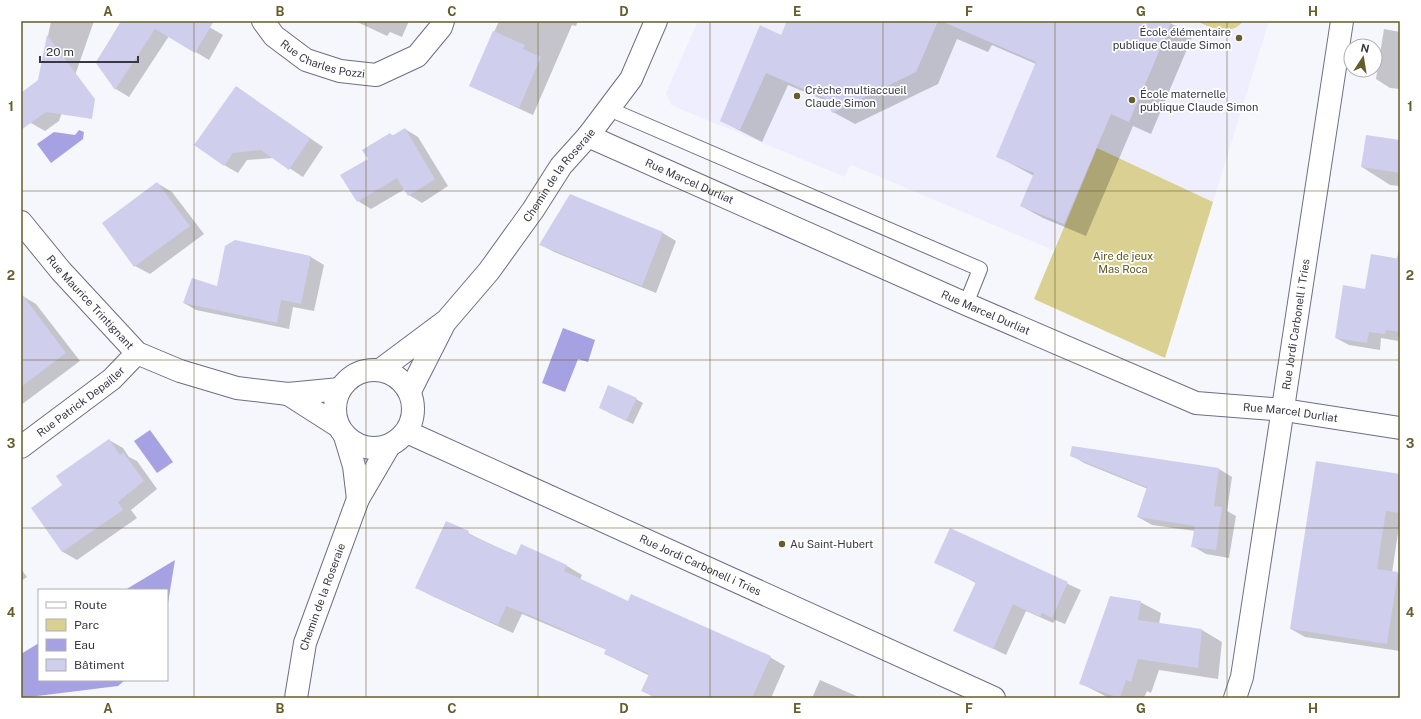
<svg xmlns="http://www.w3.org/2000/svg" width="1421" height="719" font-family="'Public Sans',sans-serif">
  <rect width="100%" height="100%" fill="#f6f6fd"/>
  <!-- built -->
  <path fill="#efeefe" d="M698,21H1269L1213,202L1097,149L1053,250L854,166L850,165L845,177L671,105L666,93Z"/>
  <!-- green -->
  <g fill="#d9d092">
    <path d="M1197,21H1243C1231,37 1211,28 1197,21Z"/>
    <path d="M1097,148L1213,202L1165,358L1034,299Z"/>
  </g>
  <!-- water -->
  <g fill="#a6a1e3">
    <path d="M79,130L84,132L83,139L51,163L37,144L54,132L75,135Z"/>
    <path d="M563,328L595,340L588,362L578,359L565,392L542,383Z"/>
    <path d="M150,430L173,462L157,473L134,441Z"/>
    <path d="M175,560L167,609V590H125Z"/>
    <path d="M39,643V680H125L118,686L21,698V654Z"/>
  </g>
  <!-- shadow -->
  <g fill="#0003">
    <path d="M51,21H94L59,121L45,131L31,123L21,110V94L39,81Z"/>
    <path d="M122,21H205L204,24L223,35L209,60L169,36L129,97L116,89L96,62Z"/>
    <path d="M355,21H409L402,37L390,32L387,36Z"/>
    <path d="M499,21H578L576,26L572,25L533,115L470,86Z"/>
    <path d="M788,21H1166L1193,35L1151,134L1133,126L1086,236L1043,218L1021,206L1034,176L997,156L1036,64L992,45L988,52L957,39L938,84L855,124L833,112L829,102L788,85L762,142L721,121L782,36Z"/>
    <path d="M1384,29L1400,32V89L1390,88L1376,79Z"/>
    <path d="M236,87L323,147L303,177L274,158L247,160L238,173L224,165Z"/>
    <path d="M405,129L418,137L448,186L422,203L409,195L405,189L371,209L358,201L369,159L390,134L394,136Z"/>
    <path d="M1400,141V186L1390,185L1362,167Z"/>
    <path d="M157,183L172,192L204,234L150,274L135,266Z"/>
    <path d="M570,196L663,233L676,241L656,293L554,252L540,244Z"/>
    <path d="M235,241L311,257L324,265L314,311L293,307L289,329L196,310L184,303L218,288Z"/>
    <path d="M1400,244V337H1398V341L1381,338L1380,350L1349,345L1336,338L1366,290L1397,259Z"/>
    <path d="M21,295L36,304L80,361L21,405Z"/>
    <path d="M636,399L643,403L633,424L608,412Z"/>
    <path d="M109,440L123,448L129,457L137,461L157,489L131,510L137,518L77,560L63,552L32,508L64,486Z"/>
    <path d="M1071,455L1219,469L1232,477L1227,511L1236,516L1229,558L1206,554L1192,546L1195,531L1152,525L1138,517L1148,489L1084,463Z"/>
    <path d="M1400,475V520L1392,573L1400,574V651L1305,637L1291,629Z"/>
    <path d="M446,522L516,557L522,545L567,566L582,575L580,580L628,602L770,657L785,666L771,698H655L643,691L650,676L605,654L607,650L522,614L513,633L432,596L417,588Z"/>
    <path d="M950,530L1081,590L1065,624L1055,620L1053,623L1026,611L1006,655L955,630L976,583L935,562Z"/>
    <path d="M21,569L27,577L21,581Z"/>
    <path d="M1140,602L1161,613L1159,624L1202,630L1222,642L1218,679L1159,670L1151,693L1147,691L1144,698H1109L1080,683Z"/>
    <path d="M820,680L861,698H812Z"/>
  </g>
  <!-- building -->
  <g fill="#d0ceed">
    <path d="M121,21H214L195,53L155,29L115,90L96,63Z"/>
    <path d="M787,21H938L916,72L832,113L826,99L766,73L740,130L720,121L760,25L781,35Z"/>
    <path d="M941,21H1172L1129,122L1111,114L1064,224L1020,206L1034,173L996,157L1036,62Z"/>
    <path d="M493,31L525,45L523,49L541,57L519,108L469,86Z"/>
    <path d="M47,35L95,99L92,119L46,112L21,130V93L38,80Z"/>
    <path d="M236,86L310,138L289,170L261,150L233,153L224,166L194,145Z"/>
    <path d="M405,128L435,179L408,196L397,178L357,202L340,175L368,159L362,150L390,133L392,136Z"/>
    <path d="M1366,135L1400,140V173L1361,167Z"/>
    <path d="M157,182L190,226L134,267L102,223Z"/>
    <path d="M570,194L663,232L642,286L539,245Z"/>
    <path d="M235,240L311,256L301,304L281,300L277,323L183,303L192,278L217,286L225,246Z"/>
    <path d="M1371,254L1400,259V332L1386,330L1385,334L1369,332L1367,343L1335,338L1343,285L1365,289Z"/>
    <path d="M21,293L66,353L21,387Z"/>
    <path d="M608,385L637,398L626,421L599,408Z"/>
    <path d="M109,439L120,455L123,452L144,481L118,502L123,510L62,552L31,508L62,485L56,476Z"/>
    <path d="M1072,446L1219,468L1214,506L1222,507L1216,550L1191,547L1195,526L1137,517L1147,487L1070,456Z"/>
    <path d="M1316,461L1400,474V513L1386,511L1377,569L1398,572L1387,644L1290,629Z"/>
    <path d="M446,521L469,531L468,534L516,555L521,544L567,565L564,571L628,601L631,594L771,656L752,698H657L641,691L649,674L604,654L606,649L532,616L506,606L498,625L415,588Z"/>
    <path d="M950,528L1068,582L1052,618L1042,613L1040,617L1013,604L993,649L953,631L976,582L934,563Z"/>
    <path d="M1110,596L1141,601L1138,620L1202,629L1198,668L1138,659L1131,682L1126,680L1120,698L1079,684Z"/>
  </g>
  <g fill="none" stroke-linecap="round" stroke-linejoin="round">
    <!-- service casing -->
    <g stroke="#6e6d88" stroke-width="16">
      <path id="service" d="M609,109L980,269L966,304"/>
    </g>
    <!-- minor casing -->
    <g stroke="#6e6d88" stroke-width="24">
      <g id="minor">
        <path id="s1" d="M263,21L274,36L306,60L340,71L376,75L417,56L441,27L443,21"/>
        <path id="s2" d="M588,136L966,304L1196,403L1284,410L1400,428"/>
        <path id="s3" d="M21,222L61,271L137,353L180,371L237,388L288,394L340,389"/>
        <path d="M288,394L338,426"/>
        <path id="s4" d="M407,432L994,698"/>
        <path id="s5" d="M21,447L112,379L137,353"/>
        <path id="s6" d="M1235,698L1242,677L1342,21"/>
      </g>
    </g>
    <!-- tertiary casing -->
    <g stroke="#6e6d88" stroke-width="24">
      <g id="tertiary">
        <circle cx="374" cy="409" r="39"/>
        <path id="s7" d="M380,370L447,320L489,271L533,210L561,166L588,136L631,79L656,21"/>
        <path d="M410,391L444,324"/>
        <path d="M345,436L354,466L358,499"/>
        <path id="s8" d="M296,698L305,643L358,499L389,446"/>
      </g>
    </g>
    <!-- service -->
    <use href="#service" stroke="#fff" stroke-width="14"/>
    <!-- minor -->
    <use href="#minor" stroke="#fff" stroke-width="22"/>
    <!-- tertiary -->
    <use href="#tertiary" stroke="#fff" stroke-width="22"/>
  </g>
  <!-- grid -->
  <path fill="none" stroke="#655d2a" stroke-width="1" stroke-opacity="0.55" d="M194,21V698M366,21V698M538,21V698M710,21V698M883,21V698M1055,21V698M1227,21V698M21,191H1400M21,360H1400M21,528H1400"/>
  <!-- markers -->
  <g fill="#655d2a" stroke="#fff" stroke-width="1.5">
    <circle cx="1239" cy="38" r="4"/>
    <circle cx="797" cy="96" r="4"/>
    <circle cx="1132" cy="100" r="4"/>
    <circle cx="782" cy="544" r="4"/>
  </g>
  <g text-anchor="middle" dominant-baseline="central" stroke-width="3.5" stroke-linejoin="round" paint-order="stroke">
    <!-- poi labels -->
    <g font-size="11" fill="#383744" stroke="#fff" text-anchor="start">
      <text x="1231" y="32" text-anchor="end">École élémentaire<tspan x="1231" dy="13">publique Claude Simon</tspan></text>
      <text x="805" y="90">Crèche multiaccueil<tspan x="805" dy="13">Claude Simon</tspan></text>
      <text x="1140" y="94">École maternelle<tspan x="1140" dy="13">publique Claude Simon</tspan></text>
      <text x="790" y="544">Au Saint-Hubert</text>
    </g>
    <!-- street labels -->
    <g font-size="11" fill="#383744" stroke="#fff">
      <text stroke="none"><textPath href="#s1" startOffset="74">Rue Charles Pozzi</textPath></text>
      <text stroke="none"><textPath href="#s7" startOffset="267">Chemin de la Roseraie</textPath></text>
      <text stroke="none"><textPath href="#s2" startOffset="111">Rue Marcel Durliat</textPath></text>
      <text stroke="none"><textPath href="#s3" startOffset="106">Rue Maurice Trintignant</textPath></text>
      <text stroke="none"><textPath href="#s2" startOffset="435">Rue Marcel Durliat</textPath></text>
      <text stroke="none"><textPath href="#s6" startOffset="379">Rue Jordi Carbonell i Tries</textPath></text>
      <text stroke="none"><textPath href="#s5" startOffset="75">Rue Patrick Depailler</textPath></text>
      <text stroke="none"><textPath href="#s2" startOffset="759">Rue Marcel Durliat</textPath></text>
      <text stroke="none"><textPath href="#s4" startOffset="322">Rue Jordi Carbonell i Tries</textPath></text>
      <text stroke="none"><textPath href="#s8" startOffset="105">Chemin de la Roseraie</textPath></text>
    </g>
    <!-- park labels -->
    <g font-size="11" fill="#5d551e" stroke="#fff">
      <text x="1123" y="256">Aire de jeux<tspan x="1123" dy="13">Mas Roca</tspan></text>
    </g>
  </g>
  <!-- border -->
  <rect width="1421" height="719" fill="none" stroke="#ffffff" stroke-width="44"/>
  <!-- legend -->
  <rect x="38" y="589" width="130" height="92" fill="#ffffff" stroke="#afafb4"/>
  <rect x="46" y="602" width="20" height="6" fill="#ffffff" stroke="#afafb4"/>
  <text x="74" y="609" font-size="12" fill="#383744">Route</text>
  <rect x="46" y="619" width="20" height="12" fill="#d9d092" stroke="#afafb4"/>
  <text x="74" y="629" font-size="12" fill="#383744">Parc</text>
  <rect x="46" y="639" width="20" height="12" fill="#a6a1e3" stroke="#afafb4"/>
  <text x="74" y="649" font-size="12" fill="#383744">Eau</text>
  <rect x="46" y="659" width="20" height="12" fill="#d0ceed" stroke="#afafb4"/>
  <text x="74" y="669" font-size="12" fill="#383744">Bâtiment</text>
  <!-- north arrow -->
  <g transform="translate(1363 58) rotate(12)"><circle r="19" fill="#ffffff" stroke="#afafb4"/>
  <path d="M0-3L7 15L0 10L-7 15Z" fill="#655d2a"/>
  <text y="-6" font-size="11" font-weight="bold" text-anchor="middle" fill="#383744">N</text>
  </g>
  <!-- scale -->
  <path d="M40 56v6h98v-6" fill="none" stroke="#383744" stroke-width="2"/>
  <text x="46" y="56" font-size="12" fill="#383744" stroke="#ffffff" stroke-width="3" paint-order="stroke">20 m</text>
  <rect x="22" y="22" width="1377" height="675" fill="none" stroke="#655d2a" stroke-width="1.5"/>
  <g font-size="13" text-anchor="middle" font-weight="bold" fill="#655d2a">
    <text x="108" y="16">A</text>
    <text x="280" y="16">B</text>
    <text x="452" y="16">C</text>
    <text x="624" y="16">D</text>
    <text x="797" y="16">E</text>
    <text x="969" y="16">F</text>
    <text x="1141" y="16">G</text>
    <text x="1313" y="16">H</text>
    <text x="11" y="111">1</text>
    <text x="1410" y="111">1</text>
    <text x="11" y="280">2</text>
    <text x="1410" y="280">2</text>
    <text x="11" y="448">3</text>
    <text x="1410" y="448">3</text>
    <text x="11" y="617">4</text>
    <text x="1410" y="617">4</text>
    <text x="108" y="713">A</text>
    <text x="280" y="713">B</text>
    <text x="452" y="713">C</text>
    <text x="624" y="713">D</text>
    <text x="797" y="713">E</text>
    <text x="969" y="713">F</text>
    <text x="1141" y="713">G</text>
    <text x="1313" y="713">H</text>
  </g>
</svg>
